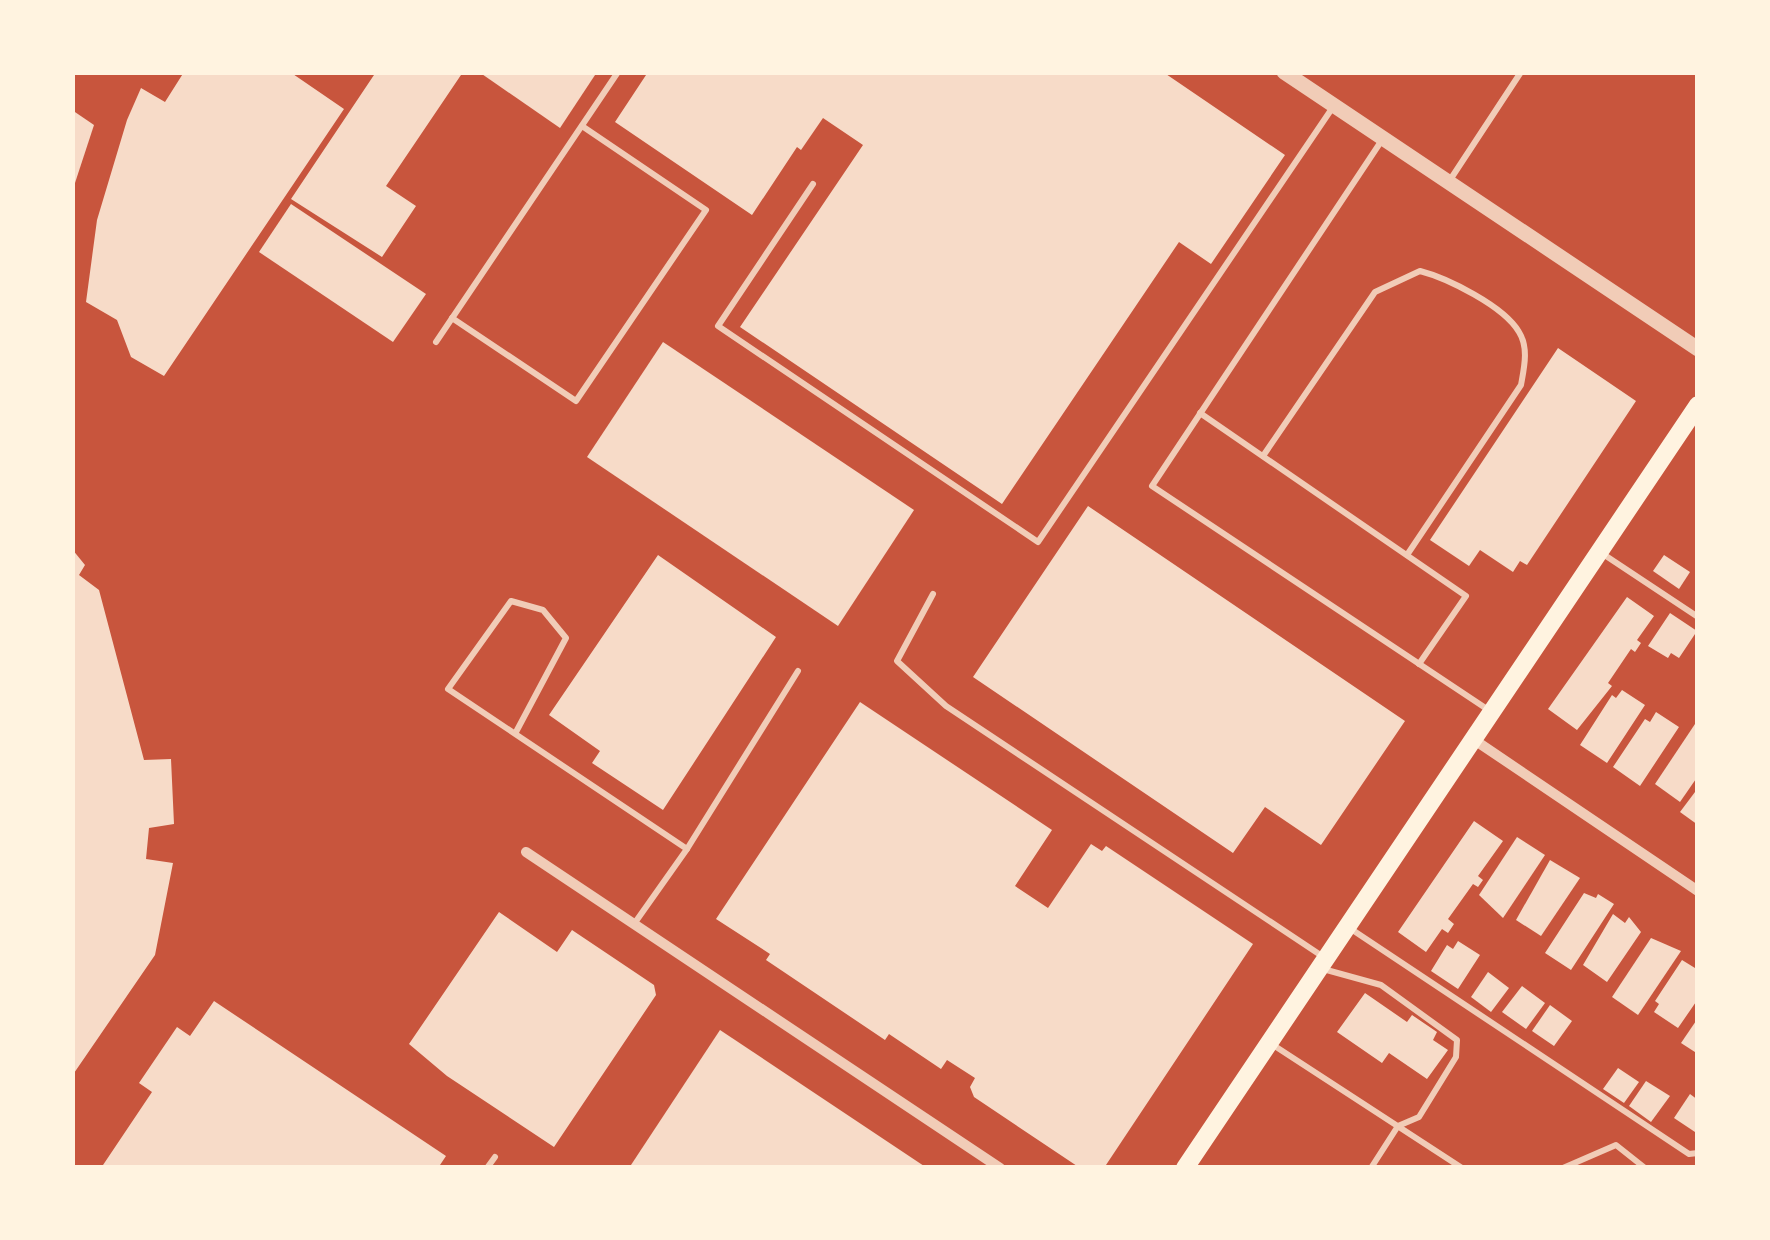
<svg xmlns="http://www.w3.org/2000/svg" width="1770" height="1240" font-family="'Zilla Slab',serif">
  <rect width="100%" height="100%" fill="#c8553d"/>
  <!-- building -->
  <g fill="#f7dbc8">
    <path d="M184,72H290L344,109L164,376L131,357L117,320L86,302L97,220L127,120L141,88L165,102Z"/>
    <path d="M376,72H463L386,186L416,206L382,257L291,199Z"/>
    <path d="M479,72H597L560,128Z"/>
    <path d="M648,72H1163L1285,155L1211,264L1179,242L1002,504L740,327L863,145L823,118L801,150L797,147L752,215L615,122Z"/>
    <path d="M72,110L94,125L74,186H72Z"/>
    <path d="M291,204L426,294L393,342L259,252Z"/>
    <path d="M663,342L914,510L838,626L587,457Z"/>
    <path d="M1558,348L1636,401L1527,565L1520,561L1513,572L1480,550L1469,566L1430,540Z"/>
    <path d="M1088,506L1405,721L1321,845L1265,807L1233,853L973,677Z"/>
    <path d="M72,549L85,565L79,575L99,590L144,760L171,759L174,824L149,828L146,859L173,863L155,955L72,1076Z"/>
    <path d="M658,555L776,637L663,810L592,763L600,751L549,715Z"/>
    <path d="M1664,555L1690,572L1679,589L1653,571Z"/>
    <path d="M1627,597L1654,616L1637,640L1641,643L1635,652L1631,649L1608,683L1612,686L1577,730L1548,709Z"/>
    <path d="M1670,613L1697,631L1679,658L1671,653L1668,658L1648,646Z"/>
    <path d="M1622,690L1645,705L1607,763L1580,745L1612,695L1616,698Z"/>
    <path d="M860,702L1052,830L1015,886L1048,908L1091,844L1102,851L1106,846L1253,944L1104,1168H1080L974,1097L970,1087L975,1078L947,1060L941,1069L889,1034L885,1040L766,960L770,954L716,919Z"/>
    <path d="M1656,712L1679,727L1640,786L1613,767L1645,719L1650,722Z"/>
    <path d="M1695,724L1698,776L1680,802L1655,784Z"/>
    <path d="M1698,788V825L1680,812Z"/>
    <path d="M1474,821L1503,841L1478,876L1483,880L1478,887L1473,884L1448,919L1454,924L1448,933L1442,929L1426,952L1398,932Z"/>
    <path d="M1517,837L1545,855L1503,918L1479,895Z"/>
    <path d="M1550,860L1580,878L1541,936L1516,920Z"/>
    <path d="M1584,893L1596,898L1598,894L1614,904L1571,970L1545,953Z"/>
    <path d="M499,912L557,952L572,930L654,985L656,995L554,1147L447,1076L409,1044Z"/>
    <path d="M1613,914L1625,923L1629,917L1641,932L1607,982L1583,965Z"/>
    <path d="M1651,938L1681,951L1638,1015L1612,997Z"/>
    <path d="M1458,941L1480,955L1458,989L1431,971L1447,945L1453,949Z"/>
    <path d="M1682,960L1695,968L1698,964V999L1678,1028L1654,1012L1659,1004L1655,1001Z"/>
    <path d="M1488,972L1509,988L1491,1012L1471,997Z"/>
    <path d="M1522,986L1545,1003L1526,1029L1502,1012Z"/>
    <path d="M1365,993L1407,1022L1412,1015L1437,1032L1433,1040L1448,1050L1427,1079L1389,1053L1382,1063L1337,1032Z"/>
    <path d="M214,1001L446,1156L438,1168H101L152,1092L139,1083L177,1027L190,1036Z"/>
    <path d="M1550,1005L1572,1021L1554,1046L1532,1031Z"/>
    <path d="M1698,1018V1054L1681,1043Z"/>
    <path d="M720,1030L927,1168H629Z"/>
    <path d="M1618,1068L1639,1082L1624,1103L1603,1089Z"/>
    <path d="M1646,1081L1670,1096L1651,1122L1629,1106Z"/>
    <path d="M1690,1094L1698,1100V1134L1674,1118Z"/>
  </g>
  <g fill="none" stroke-linecap="round" stroke-linejoin="round">
    <!-- service -->
    <g stroke="#f1ccb7" stroke-width="6">
      <path d="M1382,140L1152,486L1490,711"/>
      <path d="M1450,180L1521,72"/>
      <path d="M813,184L718,326L1038,542L1333,107"/>
      <path d="M452,318L576,401L706,210L582,126"/>
      <path d="M436,342L618,72"/>
      <path d="M1200,413L1466,596L1419,664"/>
      <path d="M1263,456L1375,292L1420,271C1447,278 1504,306 1519,332C1529,348 1524,368 1521,385L1407,555"/>
      <path d="M1603,554L1698,617"/>
      <path d="M933,594L897,661L946,706L1325,958"/>
      <path d="M516,732L566,638L543,610L511,601L448,689L687,849L634,924"/>
      <path d="M687,849L798,671"/>
      <path d="M1348,927L1689,1154L1698,1153"/>
      <path d="M1323,969L1381,985L1457,1040L1456,1057L1419,1117L1398,1126L1371,1168"/>
      <path d="M1270,1043L1462,1168"/>
      <path d="M487,1168L495,1157"/>
      <path d="M1563,1168L1616,1145L1645,1168"/>
    </g>
    <!-- minor -->
    <g stroke="#f1ccb7" stroke-width="10">
      <path d="M1473,739L1698,891"/>
      <path d="M526,852L1000,1168"/>
    </g>
    <!-- tertiary -->
    <path stroke="#f1ccb7" stroke-width="15" d="M1284,72L1698,349"/>
    <!-- secondary -->
    <path stroke="#fff3e0" stroke-width="18" d="M1185,1168L1698,405"/>
  </g>
  <!-- border -->
  <rect width="1770" height="1240" fill="none" stroke="#fff3e0" stroke-width="150"/>
</svg>
